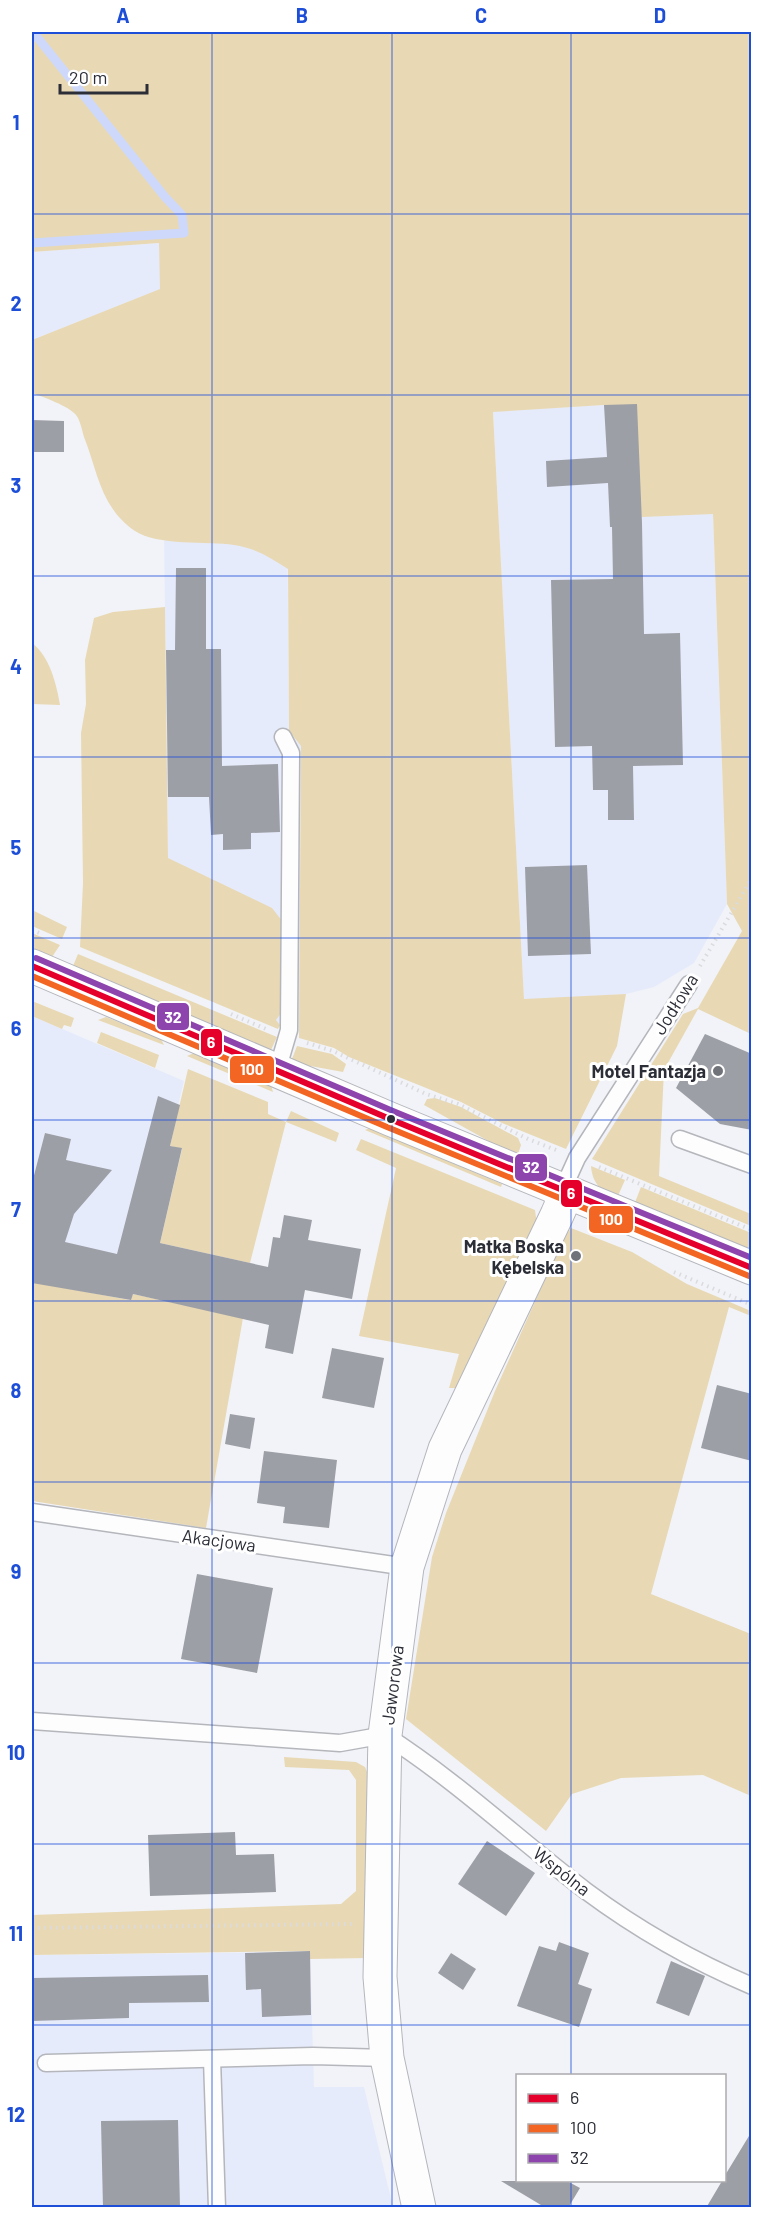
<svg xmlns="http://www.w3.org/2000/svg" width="783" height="2239" font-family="Barlow,sans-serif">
  <rect width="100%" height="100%" fill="#f1f3f8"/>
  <!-- built -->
  <g fill="#e6ebfb">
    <path d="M159,243L161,289L32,340V252Z"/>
    <path d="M286,366L289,731L301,746L300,1034L280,1025L275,1020L168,858L162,367Z"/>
    <path d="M604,405L713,514L727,904L694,963L654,987L626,994L524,1000L493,411Z"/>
    <path d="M32,1016L184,1081L131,1300L35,1283L71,1139L45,1133L32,1183Z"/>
    <path d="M310,1952L314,2087H364L393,2207H32V1955Z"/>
  </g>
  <!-- green -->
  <g fill="#e8d9b4">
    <path d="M32,32H751V1034L698,1009L664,1070L659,1176L751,1214V1226L592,1159L683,1014L698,1008L742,931L727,904L713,514L642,517L604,405L493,412L524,999L626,994L617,1046L566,1149L502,1123L461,1102L349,1057L334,1048L299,1038L301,746L289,731L288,569C271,558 255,548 234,545C207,541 157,546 135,531C100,507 98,472 84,437C82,430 80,420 76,415C69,406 43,397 32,393V340L160,289L159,243L32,252Z"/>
    <path d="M165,607L168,858L272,908L283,922L284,1009L276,1020L280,1025L278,1029L80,947L83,883L81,733L86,704L85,660L94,618L113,612Z"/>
    <path d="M32,643C50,657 56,683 60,705L32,704Z"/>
    <path d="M32,910L67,927L62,939L32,926Z"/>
    <path d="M32,933L60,945L52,957L32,952Z"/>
    <path d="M78,954L277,1037L271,1050L75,971L73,966Z"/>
    <path d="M32,1001L74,1018L71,1027L64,1025L62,1029L32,1016Z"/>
    <path d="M106,1017L161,1039L164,1045L98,1020Z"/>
    <path d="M101,1032L159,1055L155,1068L97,1043Z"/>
    <path d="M297,1046L332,1054L346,1064L343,1072L294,1063L292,1059Z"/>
    <path d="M194,1053L271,1085L273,1092L187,1056Z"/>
    <path d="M188,1069L268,1102V1114L286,1122L291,1111L339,1133L336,1142L286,1122L250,1263L160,1243L182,1149L170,1146Z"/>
    <path d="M435,1098L461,1107L518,1138L521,1145L517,1157L424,1105L427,1099Z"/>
    <path d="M370,1128L502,1184L501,1187L365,1130Z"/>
    <path d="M361,1139L535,1210L537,1225L459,1388H449L459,1354L359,1336L396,1168L356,1150Z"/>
    <path d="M591,1166L625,1180L617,1198C602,1193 592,1183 591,1166Z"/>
    <path d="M641,1187L751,1233V1253L634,1205Z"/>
    <path d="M571,1228L632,1252L687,1284L751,1311V1316L729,1307L651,1594L751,1634V1796L703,1775L621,1778L572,1794L546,1831L406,1719L432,1557L446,1513L495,1391L563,1239Z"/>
    <path d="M32,1282L130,1300L133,1294L243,1318L206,1528L32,1501Z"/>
    <path d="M284,1757L356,1762L365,1767L368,1774L366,1958L310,1959L309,1951L32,1955V1915L341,1904L356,1891V1780L349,1770L285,1767Z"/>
  </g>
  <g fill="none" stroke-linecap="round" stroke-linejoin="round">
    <!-- stream -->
    <path stroke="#ced8fb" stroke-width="9" d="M32,243L184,233L182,215L165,197L33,32"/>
  </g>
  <!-- building -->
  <g fill="#9d9fa6">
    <path d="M637,404L642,523L644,634L680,633L683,765L633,766L634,820H608V790H593L592,746L555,747L551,580L613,579L612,527H610L608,483L547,487L546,461L607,457L604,405Z"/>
    <path d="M32,420L64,421V452H32Z"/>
    <path d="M176,568H206V649H221L222,766L278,764L280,832L251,833V849L223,850V834L211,835L209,797H168L166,650H175Z"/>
    <path d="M587,865L591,954L528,956L525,867Z"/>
    <path d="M705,1034L752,1054V1130L720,1124L676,1088Z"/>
    <path d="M158,1096L180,1105L170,1146L182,1148L160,1243L268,1267L273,1237L280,1238L284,1215L312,1220L308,1240L361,1249L352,1299L305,1290L293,1354L265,1348L269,1325L133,1294L131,1300L32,1283V1183L45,1133L71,1139L66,1160L112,1170L74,1214L65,1242L117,1254Z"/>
    <path d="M332,1348L384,1358L374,1408L322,1398Z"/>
    <path d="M717,1385L752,1394V1461L701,1448Z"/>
    <path d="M230,1414L255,1418L250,1449L225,1444Z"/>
    <path d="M264,1451L337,1460L329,1528L283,1523L285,1507L257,1503Z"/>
    <path d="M197,1574L273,1588L257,1673L181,1659Z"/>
    <path d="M235,1832L236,1855L274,1854L276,1892L150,1896L148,1835Z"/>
    <path d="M487,1841L535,1873L506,1916L458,1884Z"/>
    <path d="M559,1942L589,1953L578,1984L592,1989L579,2027L517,2006L539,1946L556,1951Z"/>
    <path d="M310,1951L311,2015L262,2017L261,1989L246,1990L245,1953Z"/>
    <path d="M451,1953L476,1969L463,1990L438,1973Z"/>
    <path d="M671,1961L705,1976L689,2016L656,2003Z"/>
    <path d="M208,1975L209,2002L129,2003V2018L32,2021V1978Z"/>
    <path d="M178,2120L180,2208H103L101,2121Z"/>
    <path d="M752,2131V2208H706L722,2181H724V2177Z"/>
    <path d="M501,2181H567L580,2188L568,2208H546Z"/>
  </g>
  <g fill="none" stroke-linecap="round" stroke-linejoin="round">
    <!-- lane casing -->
    <g stroke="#b4b6bc" stroke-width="19">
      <g id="lane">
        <path d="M277,1071L289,1030L291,753L283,737"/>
        <path d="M680,1139L752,1165"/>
        <path d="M562,1191L577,1158L689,984"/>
        <path d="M32,1512L407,1567"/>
        <path d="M32,1721L340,1743L385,1735C457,1781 519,1840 586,1891C637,1929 693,1961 752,1986"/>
        <path d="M212,2059L217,2208"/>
        <path d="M46,2063L313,2056L387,2058"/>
      </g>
    </g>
    <!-- street casing -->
    <g stroke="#b4b6bc" stroke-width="35">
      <path id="street" d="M419,2208L387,2058L380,1977L385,1735L407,1567L445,1449L557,1215L561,1206L562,1191"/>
    </g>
    <!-- secondary casing -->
    <g stroke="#b4b6bc" stroke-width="35">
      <path id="secondary" d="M32,966L390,1119L752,1268"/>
    </g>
    <!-- path -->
    <g stroke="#dbdbdd" stroke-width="4" stroke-dasharray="1.5 4.5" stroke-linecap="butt">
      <path d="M32,930L42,934"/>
      <path d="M700,966L752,878"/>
      <path d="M231,1014L266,1029"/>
      <path d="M307,1043L333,1051L426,1094L458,1104L528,1139L556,1150"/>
      <path d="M599,1167L752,1230"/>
      <path d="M674,1272L752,1305"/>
      <path d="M32,1928L352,1924"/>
    </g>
    <!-- lane -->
    <use href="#lane" stroke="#fdfdfe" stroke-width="16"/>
    <!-- street -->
    <use href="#street" stroke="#fdfdfe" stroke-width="33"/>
    <!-- secondary -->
    <use href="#secondary" stroke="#fdfdfe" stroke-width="33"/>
    <!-- bus-1 casing -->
    <g stroke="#fff" stroke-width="10">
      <path id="bus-1" d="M32,966L390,1119L752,1268"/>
    </g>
    <!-- bus-2 casing -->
    <g stroke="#fff" stroke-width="10">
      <path id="bus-2" d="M32,976L387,1127L749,1276"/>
    </g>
    <!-- bus-3 casing -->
    <g stroke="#fff" stroke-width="10">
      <path id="bus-3" d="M36,958L393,1111L752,1258"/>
    </g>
    <!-- bus-1 -->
    <use href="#bus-1" stroke="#e4002b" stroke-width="6"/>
    <!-- bus-2 -->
    <use href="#bus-2" stroke="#f26522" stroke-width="6"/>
    <!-- bus-3 -->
    <use href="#bus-3" stroke="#8e44ad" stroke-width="6"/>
  </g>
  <!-- grid -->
  <path fill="none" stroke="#1d4ed8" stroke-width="1.5" stroke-opacity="0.55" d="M212,32V2208M392,32V2208M571,32V2076M32,214H752M32,395H752M32,576H752M32,757H752M32,938H752M32,1120H752M32,1301H752M32,1482H752M32,1663H752M32,1844H752M32,2025H752M571,2180V2208"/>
  <!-- markers -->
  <g fill="#71737b" stroke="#fff" stroke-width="2">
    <circle cx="718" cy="1071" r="6"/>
    <circle cx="576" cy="1256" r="6"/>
  </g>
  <circle fill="#2c2e37" stroke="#fff" stroke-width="2" cx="391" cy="1119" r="5"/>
  <g text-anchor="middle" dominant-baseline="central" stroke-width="6" stroke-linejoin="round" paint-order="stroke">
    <!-- street labels -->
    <g font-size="18" fill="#2c2e37" stroke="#fff">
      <text transform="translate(675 1004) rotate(-58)">Jodłowa</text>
      <text transform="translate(219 1540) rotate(8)">Akacjowa</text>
      <text transform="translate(392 1685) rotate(-83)">Jaworowa</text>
      <text transform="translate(562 1871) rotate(38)">Wspólna</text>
    </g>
    <!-- poi labels -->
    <g font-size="18" font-weight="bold" fill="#2c2e37" stroke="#fff" text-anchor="end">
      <text x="706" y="1071">Motel Fantazja</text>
      <text x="564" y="1246">Matka Boska<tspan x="564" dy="21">Kębelska</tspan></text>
    </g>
  </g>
  <g stroke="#fff" stroke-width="2">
    <rect x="156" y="1002" width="34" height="29" rx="6" fill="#8e44ad"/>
    <rect x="200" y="1028" width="23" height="29" rx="6" fill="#e4002b"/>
    <rect x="229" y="1055" width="46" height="29" rx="6" fill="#f26522"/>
    <rect x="514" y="1153" width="34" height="29" rx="6" fill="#8e44ad"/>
    <rect x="560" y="1179" width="23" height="29" rx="6" fill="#e4002b"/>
    <rect x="588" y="1205" width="46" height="29" rx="6" fill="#f26522"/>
  </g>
  <g font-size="16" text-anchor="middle" font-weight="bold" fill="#fff">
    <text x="173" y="1023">32</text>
    <text x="211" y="1048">6</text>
    <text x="252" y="1075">100</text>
    <text x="531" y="1173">32</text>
    <text x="571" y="1199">6</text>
    <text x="611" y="1225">100</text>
  </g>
  <!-- border -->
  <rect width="783" height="2239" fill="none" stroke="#ffffff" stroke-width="66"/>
  <!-- legend -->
  <rect x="516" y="2074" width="210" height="108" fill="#ffffff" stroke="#ababaf" stroke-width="1.5"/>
  <rect x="528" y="2094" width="30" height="9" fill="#e4002b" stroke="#ababaf" stroke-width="1.5"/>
  <text x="570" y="2104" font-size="18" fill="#2c2e37">6</text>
  <rect x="528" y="2124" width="30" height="9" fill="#f26522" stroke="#ababaf" stroke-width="1.5"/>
  <text x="570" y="2134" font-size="18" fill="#2c2e37">100</text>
  <rect x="528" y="2154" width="30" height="9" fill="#8e44ad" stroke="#ababaf" stroke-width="1.5"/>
  <text x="570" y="2164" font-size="18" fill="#2c2e37">32</text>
  <!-- scale -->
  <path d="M60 84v9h87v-9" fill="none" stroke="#2c2e37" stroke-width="3"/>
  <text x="69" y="84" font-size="18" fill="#2c2e37" stroke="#ffffff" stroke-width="4.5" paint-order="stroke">20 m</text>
  <rect x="33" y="33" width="717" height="2173" fill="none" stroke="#1d4ed8" stroke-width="2"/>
  <g font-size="20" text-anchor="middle" font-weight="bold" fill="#1d4ed8">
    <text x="123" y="23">A</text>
    <text x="302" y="23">B</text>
    <text x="481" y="23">C</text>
    <text x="660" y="23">D</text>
    <text x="16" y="130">1</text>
    <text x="16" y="311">2</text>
    <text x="16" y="493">3</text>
    <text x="16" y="674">4</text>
    <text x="16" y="855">5</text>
    <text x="16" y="1036">6</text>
    <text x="16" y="1217">7</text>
    <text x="16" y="1398">8</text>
    <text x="16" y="1579">9</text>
    <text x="16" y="1760">10</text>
    <text x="16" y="1941">11</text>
    <text x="16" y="2122">12</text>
  </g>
</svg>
